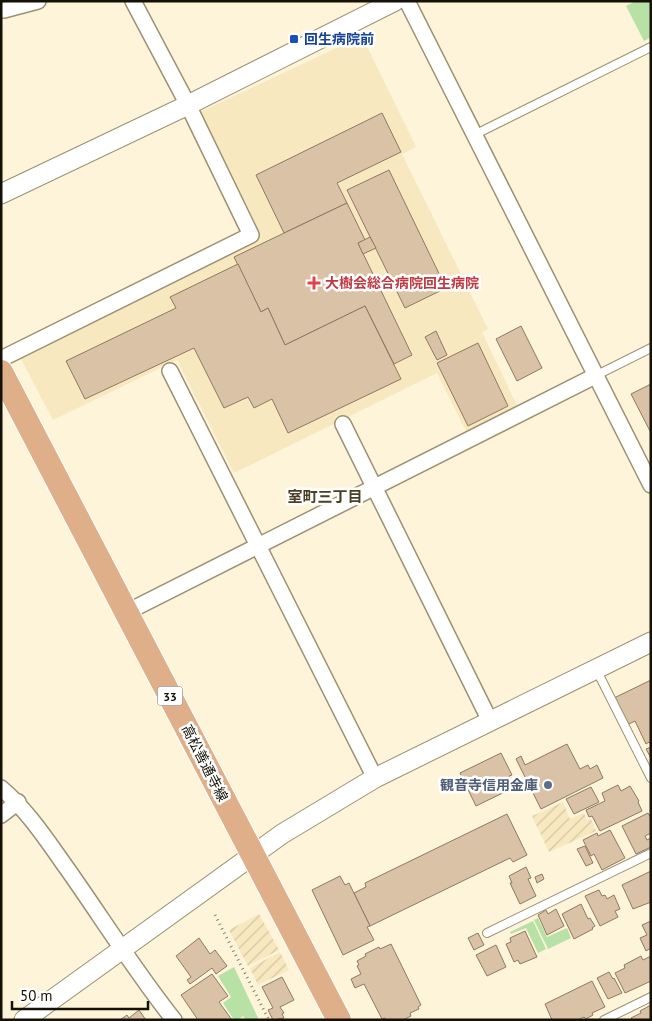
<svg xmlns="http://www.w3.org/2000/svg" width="652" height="1021" font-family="'PT Sans','Noto Sans JP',sans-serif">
  <defs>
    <pattern id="industrial-furrows" width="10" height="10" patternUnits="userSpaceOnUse" patternTransform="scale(1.25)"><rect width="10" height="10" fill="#f7e8bf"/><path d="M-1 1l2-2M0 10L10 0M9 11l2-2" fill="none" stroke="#d3c6a3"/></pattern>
  </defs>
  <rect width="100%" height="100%" fill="#fdf4d9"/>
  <!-- built -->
  <path fill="#f7e8bf" d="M362,36L416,147L402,154L488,329L482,332L518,408L467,433L437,373L234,473L177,360L53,420L19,355L256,237L198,113Z"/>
  <!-- industrial -->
  <g fill="url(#industrial-furrows)">
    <path d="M563,802L570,819L584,813L587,820L591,819L596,831L549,852L532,816Z"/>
    <path d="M259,914L279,950L248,966L229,930Z"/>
    <path d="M280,952L289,970L258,985L250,968Z"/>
  </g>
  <!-- garden -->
  <g fill="#b8e1a6">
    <path d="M636,1H651V37L644,41L626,6Z"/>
    <path d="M538,918L547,937L567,928L571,938L548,949L534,920Z"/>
    <path d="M533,921L546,949L538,953L526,928L511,934L510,932Z"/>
    <path d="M234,967L259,1020H246L243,1016L238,1020H234L223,1003L231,997L218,976Z"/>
  </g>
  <!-- building -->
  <g fill="#dac2a7" stroke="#8f7960">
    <path d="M382,113L401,152L337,183L347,203L284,233L256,175Z"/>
    <path d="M389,170L446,288L405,308L347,190Z"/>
    <path d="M347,203L365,240L358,243L412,355L394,364L365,306L285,345L268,308L261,312L234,257Z"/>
    <path d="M370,237L376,248L363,254L358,243Z"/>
    <path d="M238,264L261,312L268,308L285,345L365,306L401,379L288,433L272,399L254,408L248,397L224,408L194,348L85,399L66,361L176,308L170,297Z"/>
    <path d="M521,326L542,368L517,381L496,339Z"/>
    <path d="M436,331L447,355L437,360L425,337Z"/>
    <path d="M478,343L508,406L468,426L437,363Z"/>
    <path d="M651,384V433L631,394Z"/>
    <path d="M651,680V745L649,742L646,744L635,721L627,725L614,698Z"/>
    <path d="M567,744L580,769L588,765L590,769L597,765L603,778L541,809L516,759L521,756L525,765Z"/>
    <path d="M651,747V758L646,749Z"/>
    <path d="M501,753L512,775L509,776L515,787L476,806L460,773Z"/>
    <path d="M618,785L621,791L630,786L639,801L638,802L642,811L600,831L592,816L589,817L586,810L605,801L602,793Z"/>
    <path d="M591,787L599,802L574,814L566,799Z"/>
    <path d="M648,813L651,818V833L645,836L647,840L651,838V847L636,854L622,826Z"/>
    <path d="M507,814L527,855L513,862L510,858L370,926L354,893L366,887L365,883Z"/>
    <path d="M610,830L625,858L602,870L594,854L591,856L583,840L597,833L598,836Z"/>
    <path d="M585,846L593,863L586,866L577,849Z"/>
    <path d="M526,867L531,878L528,879L536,896L520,904L510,883H512L509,876Z"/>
    <path d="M651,871V902L633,909L622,885Z"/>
    <path d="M542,874L544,879L537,883L535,877Z"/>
    <path d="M340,876L345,885L349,883L370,926L367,927L374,940L343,955L312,890Z"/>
    <path d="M599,890L602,896L605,895L607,899L614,895L620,909L615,911L618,917L600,926L585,896Z"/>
    <path d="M581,904L588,919L590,918L595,926L592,928L593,929L574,939L562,914Z"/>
    <path d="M556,909L564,926L547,935L538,915L546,910L548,914Z"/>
    <path d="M651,921V948L646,951L640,938L647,935L642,925Z"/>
    <path d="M525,931L537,957L520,964L518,960L514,962L506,944L511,942L510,938Z"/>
    <path d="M478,933L484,945L474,950L468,938Z"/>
    <path d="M199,938L210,954L215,950L227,966L216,974L212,968L190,984L187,980L191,977L176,956Z"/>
    <path d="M391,944L421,1005L418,1007L419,1009L410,1013L411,1016L403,1020H386L385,1018L382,1019L364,984L355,988L351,979L361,974L357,966L359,965L357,961L366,956L365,954L379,947L380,949Z"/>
    <path d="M496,945L506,967L487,976L476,955Z"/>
    <path d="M641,956L643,960L651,956V981L625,993L615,973L625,968L624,965Z"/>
    <path d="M609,972L613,979L614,978L622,993L608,999L597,978Z"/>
    <path d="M212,974L228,996L219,1002L232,1020H198L181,995Z"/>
    <path d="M282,977L294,1000L280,1007L284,1013L282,1014L284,1018L273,1020L268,1010L273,1008L262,987Z"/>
    <path d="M592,981L605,1007L592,1013L593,1015L586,1019L584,1017L578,1020H552L545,1004Z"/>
    <path d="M651,1005V1020H633L631,1018L641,1013L640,1011Z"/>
    <path d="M139,1010L146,1020H120L127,1015L129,1018Z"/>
  </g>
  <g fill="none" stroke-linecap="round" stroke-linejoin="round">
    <!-- service casing -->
    <g stroke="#9d9173" stroke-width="10">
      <g id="service">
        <path d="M474,135L651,47"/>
        <path d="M595,376L651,348"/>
        <path d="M596,669L651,778"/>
        <path d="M487,933L651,853"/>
        <path d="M604,1020L651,997"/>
      </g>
    </g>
    <!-- minor casing -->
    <g stroke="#9d9173" stroke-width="18">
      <g id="minor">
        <path d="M407,1L651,485"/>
        <path d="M4,10L38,1"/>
        <path d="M1,359L251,235L188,105L133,1"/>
        <path d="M170,371L375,778"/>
        <path d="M343,424L490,721"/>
        <path d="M127,612L595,376"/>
        <path d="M1,788C28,811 46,839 66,867C102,918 135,971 174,1020"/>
        <path d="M1,815L18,802"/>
      </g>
    </g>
    <!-- tertiary casing -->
    <g stroke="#9d9173" stroke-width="21">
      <g id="tertiary">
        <path d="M1,194L188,105L395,1"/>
        <path d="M24,1020L282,834L375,778L651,642"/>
      </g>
    </g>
    <!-- primary casing -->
    <g stroke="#fff" stroke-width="26">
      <path id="primary" d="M1,372L339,1020"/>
    </g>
    <!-- path -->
    <path stroke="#87806d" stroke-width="3" stroke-dasharray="1 4" stroke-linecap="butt" d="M215,915L269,1020"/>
    <!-- service -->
    <use href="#service" stroke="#fff" stroke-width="8"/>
    <!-- minor -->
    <use href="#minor" stroke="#fff" stroke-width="15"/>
    <!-- tertiary -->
    <use href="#tertiary" stroke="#fff" stroke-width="19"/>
    <!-- primary -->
    <use href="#primary" stroke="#dfaf8a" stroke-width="24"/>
  </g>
  <!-- markers -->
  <rect fill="#1a4fb4" stroke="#fff" stroke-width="2" x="289" y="34" width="10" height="10" rx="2.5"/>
  <path fill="#e0444e" stroke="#fff" stroke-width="2" d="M311.5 275.5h5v5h5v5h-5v5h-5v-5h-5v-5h5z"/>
  <circle fill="#5c6f8a" stroke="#fff" stroke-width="2" cx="548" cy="785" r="5"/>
  <g text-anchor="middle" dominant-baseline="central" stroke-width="5" stroke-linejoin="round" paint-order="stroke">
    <!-- shield labels -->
    <rect fill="#fff" stroke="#5b5851" stroke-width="1" x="157.5" y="686.5" width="25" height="19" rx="4"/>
    <g font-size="12" font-weight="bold" fill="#151106">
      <text x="170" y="696">33</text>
    </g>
    <!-- transit labels -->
    <g font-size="14" font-weight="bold" fill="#164399" stroke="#fff" text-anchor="start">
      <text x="304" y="39">回生病院前</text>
    </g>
    <!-- health labels -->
    <g font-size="14" font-weight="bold" fill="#be3a42" stroke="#fff" text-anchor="start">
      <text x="325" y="283">大樹会総合病院回生病院</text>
    </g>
    <!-- street labels -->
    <g font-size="14" fill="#151106" stroke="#fff">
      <text transform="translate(205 763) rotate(63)">高松善通寺線</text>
    </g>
    <!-- service labels -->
    <g font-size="14" font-weight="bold" fill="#4e5e75" stroke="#fff" text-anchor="end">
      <text x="538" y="785">観音寺信用金庫</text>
    </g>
    <!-- neighbourhood labels -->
    <g font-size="15" font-weight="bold" fill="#4a3f24" stroke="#fff">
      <text x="325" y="496">室町三丁目</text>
    </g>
  </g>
  <!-- border -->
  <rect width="652" height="1021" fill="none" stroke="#151106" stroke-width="5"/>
  <!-- scale -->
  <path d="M12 1001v8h136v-8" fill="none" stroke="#151106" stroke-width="2.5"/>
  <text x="20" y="1001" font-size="15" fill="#151106" stroke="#ffffff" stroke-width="4" paint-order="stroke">50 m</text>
</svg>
